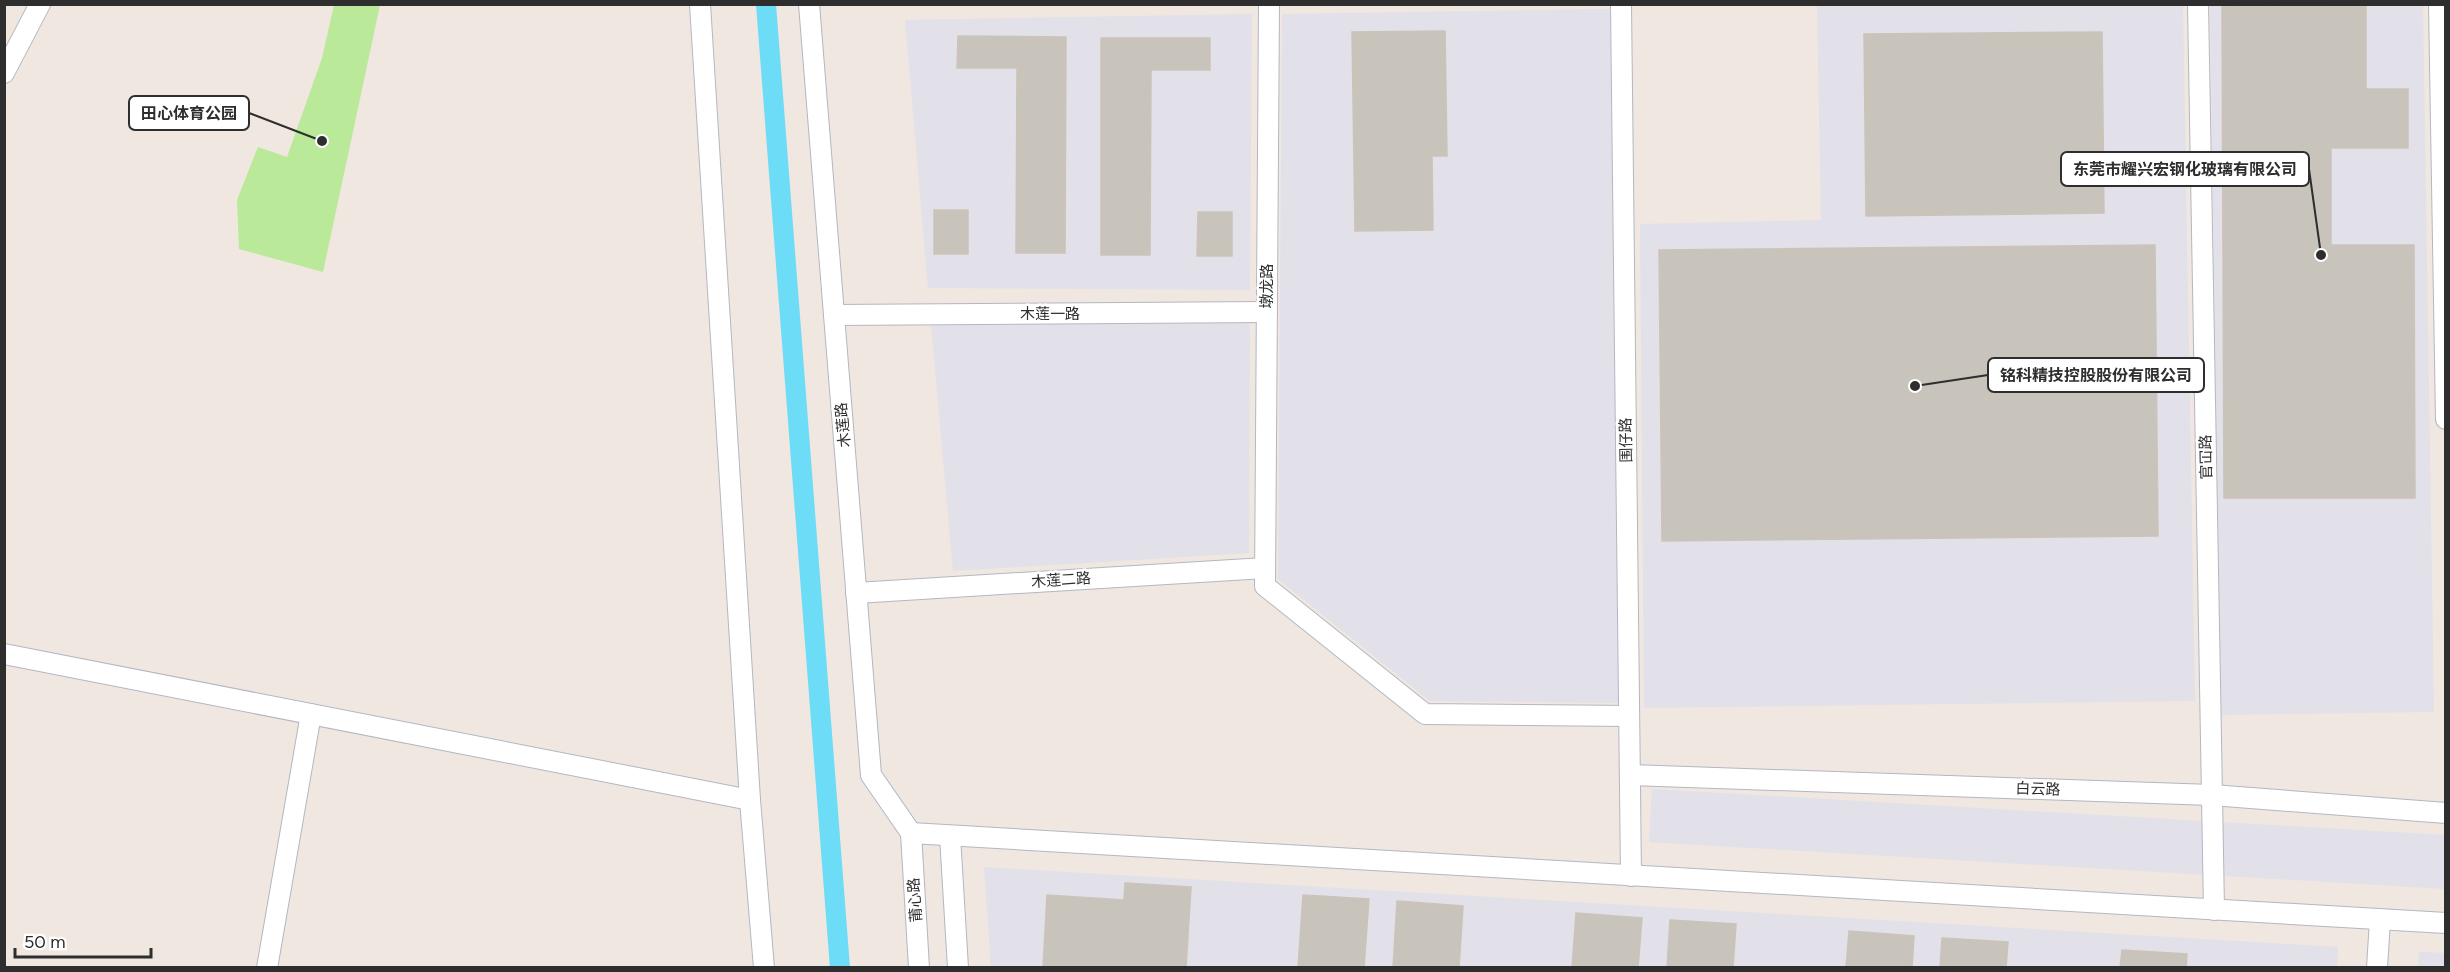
<svg xmlns="http://www.w3.org/2000/svg" width="2450" height="972" font-family="Figtree,'Noto Sans SC',sans-serif">
  <rect width="100%" height="100%" fill="#efe7e0"/>
  <!-- industrial -->
  <g fill="#e2e0e8">
    <path d="M1817,5H2183L2195,701L1644,708L1640,224L1821,220Z"/>
    <path d="M2210,5H2423L2434,712L2221,715Z"/>
    <path d="M1610,9L1619,703L1430,701L1278,579L1282,14Z"/>
    <path d="M1252,14L1250,290L928,288L905,20Z"/>
    <path d="M1250,323L1249,553L953,571L931,325Z"/>
    <path d="M1652,789L2445,835V889L1649,842Z"/>
    <path d="M984,867L2338,947L2337,967H991Z"/>
    <path d="M2419,952L2445,953V967H2418Z"/>
  </g>
  <!-- green -->
  <path fill="#bae999" d="M334,5H380L323,272L239,249L237,200L258,147L287,157L322,58Z"/>
  <g fill="none" stroke-linecap="round" stroke-linejoin="round">
    <!-- canal -->
    <path stroke="#6ddcf7" stroke-width="20" d="M766,4L840,968"/>
  </g>
  <!-- building -->
  <g fill="#c8c3bb" stroke="#ccc3b9" stroke-width="1.5">
    <path d="M2366,5V89H2408V148H2331V245H2414L2415,498H2224L2222,6Z"/>
    <path d="M1445,31L1447,156H1432L1433,230L1355,231L1352,32Z"/>
    <path d="M2102,32L2104,213L1866,216L1864,34Z"/>
    <path d="M958,36L1066,37L1065,253H1016L1017,68H957Z"/>
    <path d="M1101,38H1210V70H1151L1150,255H1101Z"/>
    <rect x="934" y="210" width="34" height="44"/>
    <path d="M1198,212H1232V256H1197Z"/>
    <path d="M2155,245L2158,536L1662,541L1659,250Z"/>
    <path d="M1125,883L1191,887L1186,968H1043L1047,895L1124,900Z"/>
    <path d="M1303,895L1369,899L1364,968H1298Z"/>
    <path d="M1397,901L1463,906L1459,968H1393Z"/>
    <path d="M1576,913L1642,918L1638,968H1572Z"/>
    <path d="M1670,920L1736,924L1733,968H1667Z"/>
    <path d="M1849,931L1914,936L1912,968H1846Z"/>
    <path d="M1942,938L2008,942L2006,968H1940Z"/>
    <path d="M2122,950L2187,954L2186,968H2120Z"/>
  </g>
  <g fill="none" stroke-linecap="round" stroke-linejoin="round">
    <!-- minor casing -->
    <g stroke="#b4b7c2" stroke-width="22">
      <g id="minor">
        <path d="M700,4L750,800L764,968"/>
        <path d="M809,4L871,775L911,833"/>
        <path d="M1269,4L1265,586L1425,714L1629,716"/>
        <path d="M1621,4L1631,876"/>
        <path d="M2198,4L2214,910"/>
        <path d="M2439,4L2446,419"/>
        <path d="M4,73L40,4"/>
        <path d="M834,315L1267,312"/>
        <path d="M856,593L1265,568"/>
        <path d="M4,654L750,800"/>
        <path d="M1630,775L2212,795L2446,813"/>
        <path d="M911,833L2446,923"/>
        <path d="M911,833L919,968"/>
        <path d="M950,836L958,968"/>
        <path d="M267,968L311,714"/>
        <path d="M2377,968L2380,920"/>
      </g>
    </g>
    <!-- minor -->
    <use href="#minor" stroke="#fff" stroke-width="20"/>
  </g>
  <g text-anchor="middle" dominant-baseline="central" stroke-width="5" stroke-linejoin="round" paint-order="stroke">
    <!-- street labels -->
    <g font-size="15" fill="#2e2e2e" stroke="#fff">
      <text transform="translate(1267 286) rotate(-90)">墩龙路</text>
      <text x="1050" y="314">木莲一路</text>
      <text transform="translate(843 425) rotate(-95)">木莲路</text>
      <text transform="translate(1626 440) rotate(-91)">围仔路</text>
      <text transform="translate(2206 457) rotate(-91)">官冚路</text>
      <text transform="translate(1061 580) rotate(-4)">木莲二路</text>
      <text transform="translate(2038 789) rotate(2)">白云路</text>
      <text transform="translate(915 900) rotate(-94)">莆心路</text>
    </g>
  </g>
  <!-- callouts -->
  <path fill="none" stroke="#2e2e2e" stroke-width="2" d="M322 141L249 113M2321 255L2309 169M1915 386L1988 375"/>
  <g fill="#2e2e2e" stroke="#fff" stroke-width="2">
    <circle cx="322" cy="141" r="6"/>
    <circle cx="2321" cy="255" r="6"/>
    <circle cx="1915" cy="386" r="6"/>
  </g>
  <g fill="#fff" stroke="#2e2e2e" stroke-width="2">
    <rect x="129" y="96" width="120" height="34" rx="6"/>
    <rect x="2061" y="152" width="248" height="34" rx="6"/>
    <rect x="1988" y="358" width="216" height="34" rx="6"/>
  </g>
  <g font-size="16" text-anchor="middle" font-weight="bold" fill="#2e2e2e">
    <text x="189" y="119">田心体育公园</text>
    <text x="2185" y="175">东莞市耀兴宏钢化玻璃有限公司</text>
    <text x="2096" y="381">铭科精技控股股份有限公司</text>
  </g>
  <!-- border -->
  <rect width="2450" height="972" fill="none" stroke="#2e2e2e" stroke-width="12"/>
  <!-- scale -->
  <path d="M15 948v9h136v-9" fill="none" stroke="#2e2e2e" stroke-width="3"/>
  <text x="24" y="948" font-size="18" fill="#2e2e2e" stroke="#ffffff" stroke-width="4.5" paint-order="stroke">50 m</text>
</svg>
